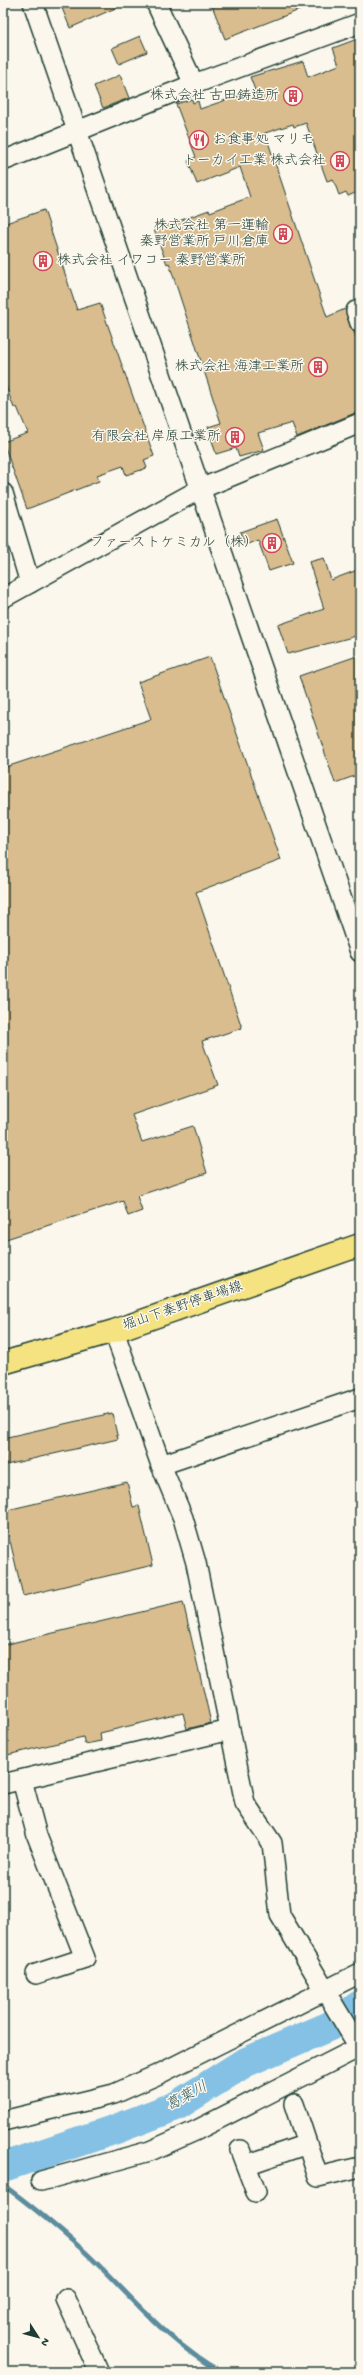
<svg xmlns="http://www.w3.org/2000/svg" width="363" height="2375" font-family="'Gochi Hand','Klee One',sans-serif">
  <rect width="100%" height="100%" fill="#fbf7ec"/>
  <filter id="ink" filterUnits="userSpaceOnUse"><feTurbulence type="fractalNoise" baseFrequency=".025" numOctaves="2"/><feDisplacementMap in="SourceGraphic" scale="8" xChannelSelector="R" yChannelSelector="G"/><feConvolveMatrix kernelMatrix="1 2 1 2 8 2 1 2 1" color-interpolation-filters="sRGB"/></filter>
  <g filter="url(#ink)">
    <g fill="none" stroke-linecap="round" stroke-linejoin="round">
      <!-- stream -->
      <path stroke="#5c8c9e" stroke-width="5" d="M3,2185C31,2205 58,2228 84,2251C129,2293 166,2342 221,2372"/>
      <!-- river -->
      <path stroke="#84c1e4" stroke-width="30" d="M3,2167L116,2129L176,2106L244,2063L330,2026L360,2005"/>
    </g>
    <!-- building -->
    <g fill="#dabd8e" stroke="#1f3d34">
      <path d="M60,3H127L70,28Z"/>
      <path d="M211,3H315V4L225,39Z"/>
      <path d="M140,36L147,52L119,64L112,48Z"/>
      <path d="M360,38V191L348,196L346,192L339,195L333,179L327,181L306,123L294,127L293,124L265,133L327,317L345,309L350,326L354,332L360,347V411L297,437L292,423L258,433L264,450L239,457L236,448L216,454L208,427L221,423L169,263L167,264L154,230L209,210L210,212L250,197L240,167L197,184L188,161L196,157L176,104L192,99L193,103L198,101L200,109L255,90L250,77L303,61L308,77L339,65L333,48Z"/>
      <path d="M120,75L129,98L103,108L94,86Z"/>
      <path d="M44,210L77,310L100,303L154,456L144,460L147,468L126,475L123,466L97,475L99,481L27,509L3,442L28,433L17,407L14,408L3,378V224Z"/>
      <path d="M277,519L293,563L269,571L258,540L245,545L240,532Z"/>
      <path d="M324,558L331,580L360,569V635L288,654L278,625L324,609L309,562Z"/>
      <path d="M360,655V774L335,783L299,676Z"/>
      <path d="M210,657L281,860L196,892L242,1028L202,1041L218,1085L132,1115L142,1142L193,1126L207,1173L137,1196L142,1211L128,1216L123,1201L3,1240V768L151,719L138,682Z"/>
      <path d="M112,1413L118,1439L6,1465L3,1438Z"/>
      <path d="M127,1482L133,1507L139,1506L153,1565L23,1596L3,1511Z"/>
      <path d="M183,1602L211,1723L187,1729L183,1713L100,1733L101,1741L85,1744L83,1737L3,1756V1645Z"/>
    </g>
    <g fill="none" stroke-linecap="round" stroke-linejoin="round">
      <!-- minor casing -->
      <g stroke="#1f3d34" stroke-width="22">
        <g id="minor">
          <path d="M33,3L360,952"/>
          <path d="M156,3L194,84"/>
          <path d="M3,161L194,84L360,23"/>
          <path d="M360,310L356,311L360,323"/>
          <path d="M3,493L30,583"/>
          <path d="M3,598L200,489L360,423"/>
          <path d="M114,1331L161,1465L183,1518L196,1563L245,1803L272,1843L280,1915L360,2049"/>
          <path d="M161,1465L360,1398"/>
          <path d="M22,1780L37,1836L85,1958L36,1974"/>
          <path d="M3,1784L230,1730"/>
          <path d="M294,2104L318,2177L360,2167"/>
          <path d="M3,2121L114,2094L159,2074L360,1973"/>
          <path d="M240,2150L256,2192"/>
          <path d="M246,2165L307,2144"/>
          <path d="M41,2181L150,2151L195,2131L360,2047"/>
          <path d="M66,2299L99,2372"/>
        </g>
      </g>
      <!-- major casing -->
      <g stroke="#1f3d34" stroke-width="25">
        <path id="major" d="M3,1363L114,1331L360,1245"/>
      </g>
      <!-- minor -->
      <use href="#minor" stroke="#fbf7ec" stroke-width="19"/>
      <!-- major -->
      <use href="#major" stroke="#f5e381" stroke-width="22"/>
    </g>
  </g>
  <!-- icons -->
  <defs>
    <g id="building-ring" transform="scale(1)"><circle r="9.5" fill="#fbf7ec" stroke="#d1495b" stroke-width="1.5"/><path d="M-4-6H4V6H1V3H-1V6H-4ZM-2.5-4.3h1.7v1.8h-1.7ZM.8-4.3h1.7v1.8H.8ZM-2.5-1h1.7V.8h-1.7ZM.8-1h1.7V.8H.8Z" fill="#d1495b"/></g>
    <g id="restaurant-ring" transform="scale(1)"><circle r="9.5" fill="#fbf7ec" stroke="#d1495b" stroke-width="1.5"/><path d="M-5-6h1v4h1v-4h1v4h1v-4h1v5L-1.5 .5V6h-2V.5L-5-1ZM5-6V6H3V1.5H1.5Q1.5-4 5-6Z" fill="#d1495b"/></g>
  </defs>
  <g fill-rule="evenodd">
    <use href="#building-ring" x="293" y="96"/>
    <use href="#restaurant-ring" x="199" y="140"/>
    <use href="#building-ring" x="340" y="161"/>
    <use href="#building-ring" x="283" y="234"/>
    <use href="#building-ring" x="43" y="261"/>
    <use href="#building-ring" x="318" y="367"/>
    <use href="#building-ring" x="235" y="437"/>
    <use href="#building-ring" x="272" y="543"/>
  </g>
  <g text-anchor="middle" dominant-baseline="central" stroke-width="3" stroke-linejoin="round" paint-order="stroke">
    <!-- poi labels -->
    <g font-size="14" fill="#1f3d34" stroke="#fbf7ec" text-anchor="end">
      <text x="279" y="96">株式会社 古田鋳造所</text>
      <text x="213" y="140" text-anchor="start">お食事処 マリモ</text>
      <text x="326" y="161">トーカイ工業 株式会社</text>
      <text x="269" y="226">株式会社 第一運輸<tspan x="269" dy="16">秦野営業所 戸川倉庫</tspan></text>
      <text x="57" y="261" text-anchor="start">株式会社 イワコー 秦野営業所</text>
      <text x="304" y="367">株式会社 海津工業所</text>
      <text x="221" y="437">有限会社 岸原工業所</text>
      <text x="258" y="543">ファーストケミカル（株）</text>
    </g>
    <!-- street labels -->
    <g font-size="14" fill="#1f3d34" stroke="#fbf7ec">
      <text transform="translate(183 1307) rotate(-19)">堀山下秦野停車場線</text>
    </g>
    <!-- water labels -->
    <g font-size="15" font-style="italic" fill="#385e60" stroke="#fbf7ec">
      <text transform="translate(187 2097) rotate(-29)">葛葉川</text>
    </g>
  </g>
  <!-- margin -->
  <rect width="363" height="2375" fill="none" stroke="#fbf7ec" stroke-width="16"/>
  <rect x="8" y="8" width="347" height="2359" fill="none" stroke="#1f3d34" stroke-width="1.5" filter="url(#ink)"/>
  <!-- north arrow -->
  <g transform="translate(38 2337) rotate(126)" stroke="#fbf7ec" stroke-width="3" paint-order="stroke">
  <path d="M0-3L7 15L0 10L-7 15Z" fill="#1f3d34"/>
  <text y="-6" font-size="11" font-weight="bold" text-anchor="middle" fill="#1f3d34">N</text>
  </g>
</svg>
